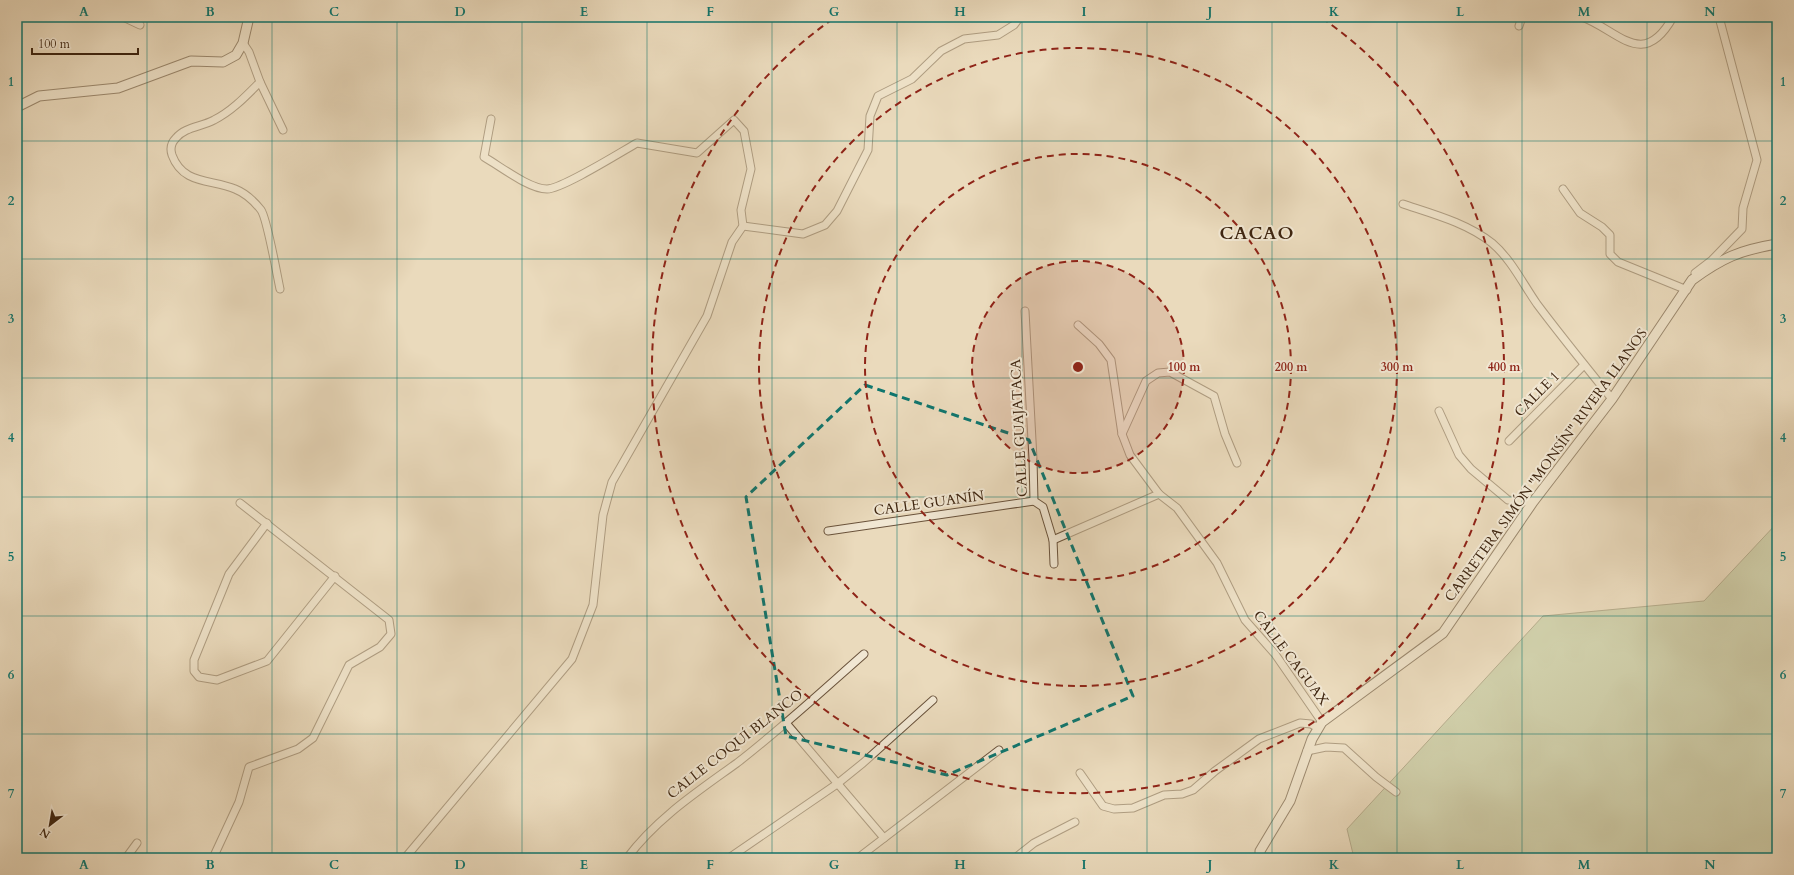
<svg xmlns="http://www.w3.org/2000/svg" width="1794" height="875" font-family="Cardo,serif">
  <rect width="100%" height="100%" fill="#eadabc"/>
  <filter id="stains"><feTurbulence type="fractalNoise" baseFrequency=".005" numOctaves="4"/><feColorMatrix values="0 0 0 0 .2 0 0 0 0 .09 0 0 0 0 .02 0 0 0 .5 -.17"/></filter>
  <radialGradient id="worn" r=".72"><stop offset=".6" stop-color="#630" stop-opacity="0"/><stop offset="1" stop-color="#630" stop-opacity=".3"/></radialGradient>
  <!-- green -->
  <path fill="#b2c194" stroke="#787352" d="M1777,523V858H1354L1347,829L1543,616L1704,601Z"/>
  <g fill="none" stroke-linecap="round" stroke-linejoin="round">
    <!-- street casing -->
    <g stroke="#69523b" stroke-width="9">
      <g id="street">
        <path d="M123,17L140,25"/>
        <path d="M1582,17C1618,30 1643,71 1673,17"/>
        <path d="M1519,26L1522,17"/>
        <path d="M243,43L249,52L260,82C246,96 232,111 214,120C201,127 185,127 176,138C171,143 170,149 172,155C183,185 211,179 235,189C245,193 254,201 261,210C267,218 277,275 280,289"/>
        <path d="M260,82L283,130"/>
        <path d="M1563,189L1580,213L1602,227L1610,235V254L1618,262L1687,290"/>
        <path d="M1403,204C1433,214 1467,223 1492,243C1511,259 1523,284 1537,304C1561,336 1587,368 1612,399"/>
        <path d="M743,226L803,234L825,225L837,211L868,150L870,116L878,96L912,79L941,51L964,39L998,35L1014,25L1020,17"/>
        <path d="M1695,273L1712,260L1742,229L1743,208L1757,160L1719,17"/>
        <path d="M1025,311L1033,459L1034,501L1043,507L1053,540L1054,564"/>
        <path d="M1078,325L1099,344L1111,360L1122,434L1130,455L1159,494L1177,508L1217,563L1245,620L1275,654L1322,722"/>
        <path d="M1439,411L1459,455L1471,469L1508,500L1533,502"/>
        <path d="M1122,434L1146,381L1158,373L1170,372L1214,396L1225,434L1237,463"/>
        <path d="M1509,441L1584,365"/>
        <path d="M267,523L229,574L194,660V671L199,677L217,680L267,661L335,576"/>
        <path d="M828,531L1034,501"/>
        <path d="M1053,540L1159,494"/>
        <path d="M786,723L884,838"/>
        <path d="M1307,751L1326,747L1344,748L1376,777L1396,792"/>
        <path d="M1080,773L1103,806L1114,809L1133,808L1164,795L1182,794L1193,790L1215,771L1259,739L1300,723L1311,724L1318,728"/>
        <path d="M126,858L137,843"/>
        <path d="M213,858L239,802L249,767L298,749L313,738L349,665L380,647L391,634L389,620L240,503"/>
        <path d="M405,858L572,659L593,605L603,515L612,482L707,316L732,242L743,226L741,210L751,169L744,131L734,120L697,153L637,143C621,152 562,189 547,189C529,189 500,166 484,157L491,119"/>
        <path d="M627,858C657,818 697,792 737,763C781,729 822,691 864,654"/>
        <path d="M729,858L837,784L863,763L933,700"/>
        <path d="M858,858L999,750"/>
        <path d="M1015,858L1034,843L1075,822"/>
      </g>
    </g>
    <!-- secondary casing -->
    <g stroke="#3e2510" stroke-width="11">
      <g id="secondary">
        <path d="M17,107L39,96L118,88L191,61L223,62L236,55L243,43L249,17"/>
        <path d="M1260,858V851L1290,801L1312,739L1322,722L1443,633L1533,502L1612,399L1692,280C1722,258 1740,250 1777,244"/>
      </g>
    </g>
    <!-- street -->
    <use href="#street" stroke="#f1e7d3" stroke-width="7"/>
    <!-- secondary -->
    <use href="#secondary" stroke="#f1e7d3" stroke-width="9"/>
  </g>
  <!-- marked area -->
  <path d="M0 0H1794V875H0ZM865,385L1029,440L1133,696L947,775L786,736L746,497Z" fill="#eadabc" fill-opacity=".55" fill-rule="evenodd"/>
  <path fill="none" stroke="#0f766e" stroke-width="3" stroke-dasharray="8 5" stroke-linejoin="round" d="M865,385L1029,440L1133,696L947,775L786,736L746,497Z"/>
  <!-- grid -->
  <path fill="none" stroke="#0f766e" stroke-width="1" stroke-opacity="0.55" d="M147,17V858M272,17V858M397,17V858M522,17V858M647,17V858M772,17V858M897,17V858M1022,17V858M1147,17V858M1272,17V858M1397,17V858M1522,17V858M1647,17V858M17,141H1777M17,259H1777M17,378H1777M17,497H1777M17,616H1777M17,734H1777"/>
  <!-- distance rings -->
  <circle cx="1078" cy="367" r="106" fill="#8f2418" fill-opacity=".12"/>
  <g fill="none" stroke="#8f2418" stroke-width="2" stroke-dasharray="7 5">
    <circle cx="1078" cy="367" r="106"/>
    <circle cx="1078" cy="367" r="213"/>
    <circle cx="1078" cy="367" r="319"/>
    <path d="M1322 18A426 426 0 1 1 834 18"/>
  </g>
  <g text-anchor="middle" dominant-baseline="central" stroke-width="4" stroke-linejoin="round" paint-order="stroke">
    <!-- street labels -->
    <g font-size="14" fill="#3e2510" stroke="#f1e7d3">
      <text transform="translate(1537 394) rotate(-45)">CALLE 1</text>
      <text transform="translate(1019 428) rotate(-93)">CALLE GUAJATACA</text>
      <text transform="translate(1546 465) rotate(-54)">CARRETERA SIMÓN "MONSÍN" RIVERA LLANOS</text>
      <text transform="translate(929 503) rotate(-8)">CALLE GUANÍN</text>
      <text transform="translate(1291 658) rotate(53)">CALLE CAGUAX</text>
      <text transform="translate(735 744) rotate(-38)">CALLE COQUÍ BLANCO</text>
    </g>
    <!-- district labels -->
    <g font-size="18" font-weight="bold" letter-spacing="1" fill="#3e2510" stroke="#f1e7d3">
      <text x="1257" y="233">CACAO</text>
    </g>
  </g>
  <circle cx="1078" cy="367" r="6" fill="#8f2418" stroke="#f1e7d3" stroke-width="2"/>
  <g font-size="12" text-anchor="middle" font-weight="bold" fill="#8f2418" stroke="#f1e7d3" stroke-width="4" stroke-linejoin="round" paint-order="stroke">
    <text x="1184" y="371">100 m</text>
    <text x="1291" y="371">200 m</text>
    <text x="1397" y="371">300 m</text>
    <text x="1504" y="371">400 m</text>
  </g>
  <!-- margin -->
  <rect width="1794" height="875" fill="none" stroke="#eadabc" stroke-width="44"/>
  <!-- north arrow -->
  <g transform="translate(50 825) rotate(211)" stroke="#f1e7d3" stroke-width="3" paint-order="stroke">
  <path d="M0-3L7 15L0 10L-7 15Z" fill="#3e2510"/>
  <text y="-6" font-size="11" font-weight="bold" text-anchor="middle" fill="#3e2510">N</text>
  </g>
  <!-- scale -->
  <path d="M32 48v6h106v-6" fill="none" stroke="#3e2510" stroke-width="2"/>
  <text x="38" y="48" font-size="12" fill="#3e2510" stroke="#f1e7d3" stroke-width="3" paint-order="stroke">100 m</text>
  <rect x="22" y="22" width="1750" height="831" fill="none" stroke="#0f766e" stroke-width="1.5"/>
  <g font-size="13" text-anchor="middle" font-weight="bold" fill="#0f766e">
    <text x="84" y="16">A</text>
    <text x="210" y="16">B</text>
    <text x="334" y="16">C</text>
    <text x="460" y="16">D</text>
    <text x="584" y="16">E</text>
    <text x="710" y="16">F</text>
    <text x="834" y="16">G</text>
    <text x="960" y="16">H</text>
    <text x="1084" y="16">I</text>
    <text x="1210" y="16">J</text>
    <text x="1334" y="16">K</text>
    <text x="1460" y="16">L</text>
    <text x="1584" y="16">M</text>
    <text x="1710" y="16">N</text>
    <text x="11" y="86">1</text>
    <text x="1783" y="86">1</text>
    <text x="11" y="205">2</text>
    <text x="1783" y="205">2</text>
    <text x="11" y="323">3</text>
    <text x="1783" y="323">3</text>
    <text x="11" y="442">4</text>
    <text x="1783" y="442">4</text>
    <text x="11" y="561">5</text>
    <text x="1783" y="561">5</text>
    <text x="11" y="679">6</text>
    <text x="1783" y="679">6</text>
    <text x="11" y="798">7</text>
    <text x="1783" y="798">7</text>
    <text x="84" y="869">A</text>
    <text x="210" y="869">B</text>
    <text x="334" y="869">C</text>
    <text x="460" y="869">D</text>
    <text x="584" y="869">E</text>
    <text x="710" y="869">F</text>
    <text x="834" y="869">G</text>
    <text x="960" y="869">H</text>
    <text x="1084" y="869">I</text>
    <text x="1210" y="869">J</text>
    <text x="1334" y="869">K</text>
    <text x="1460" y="869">L</text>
    <text x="1584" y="869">M</text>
    <text x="1710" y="869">N</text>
  </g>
  <rect width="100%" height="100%" filter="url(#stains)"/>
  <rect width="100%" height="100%" fill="url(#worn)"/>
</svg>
